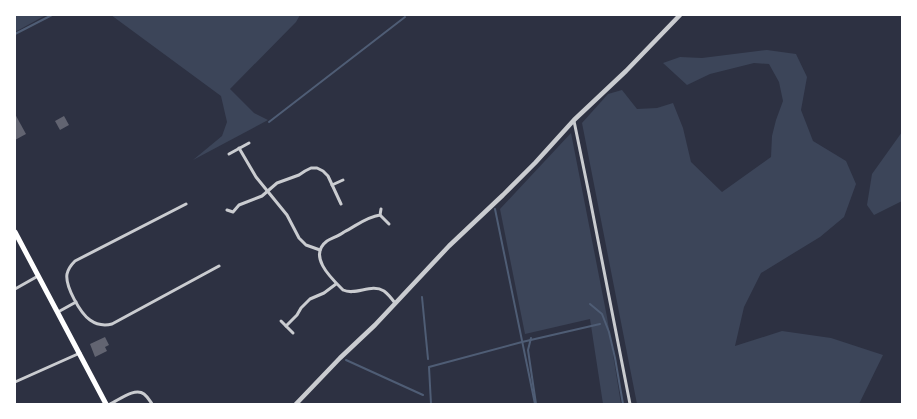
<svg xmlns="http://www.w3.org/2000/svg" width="917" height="419" font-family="'Titillium Web',sans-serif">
  <rect width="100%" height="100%" fill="#2d3142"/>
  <!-- green -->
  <g fill="#3c4559">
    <path d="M15,15H46L15,32Z"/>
    <path d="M111,15H300L296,22L230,89L254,113L268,120L193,160L222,136L227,122L221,96Z"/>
    <path d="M767,50L796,54L807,77L801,110L813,141L846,161L856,184L844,217L820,237L761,273L744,307L735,346L782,331L831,338L883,355L859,404H637L582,123L608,94L622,90L637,109L657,108L673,103L683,128L691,162L722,192L771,157L772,136L776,120L783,101L779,82L769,64L754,63L710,74L687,85L663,63L680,57L702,58Z"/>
    <path d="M902,132V201L874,215L867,205L872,174Z"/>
    <path d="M571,133L607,317L621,404H603L590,319L525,334L500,209Z"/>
  </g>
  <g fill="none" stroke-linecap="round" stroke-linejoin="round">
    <!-- stream -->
    <g stroke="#4f5d75" stroke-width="2">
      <path d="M15,34L52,15"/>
      <path d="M269,122L405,17"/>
      <path d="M495,209L535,404"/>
      <path d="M422,297L428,359"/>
      <path d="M590,304L602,314L609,332L615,358L623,404"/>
      <path d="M531,338L528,350L536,404"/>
      <path d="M346,360L423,395"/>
      <path d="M431,404L429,367L522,342L600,324"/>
    </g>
  </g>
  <!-- building -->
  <g fill="#626471">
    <path d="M15,114L26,134L15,140Z"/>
    <path d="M64,116L69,125L60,130L55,121Z"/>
    <path d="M105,337L109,345L105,347L107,351L95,357L90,344Z"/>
  </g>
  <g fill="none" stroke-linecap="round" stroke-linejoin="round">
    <!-- minor -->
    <g stroke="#caccd0" stroke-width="3">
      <path d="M574,121L589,194L630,404"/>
      <path d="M239,148L256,177L287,215L299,238L306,245L320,250"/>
      <path d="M229,154L249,143"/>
      <path d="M332,185L343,180"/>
      <path d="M186,204L75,261C71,265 68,269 67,274C65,286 80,313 90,320C97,325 104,326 112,324L219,266"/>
      <path d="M381,209L380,215C366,217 356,226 344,232C339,236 332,238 327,241C307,256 332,279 343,290C356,296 371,283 384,291C388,294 392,299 395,303"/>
      <path d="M227,210L233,212L239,205L262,196L277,183L299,175L305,171L311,168H317L323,171L328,176L341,204"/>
      <path d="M380,215L389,224"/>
      <path d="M15,289L38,276"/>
      <path d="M58,312L76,302"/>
      <path d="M281,321L286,326"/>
      <path d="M293,333L286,326L297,315L301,308L310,299L324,293L336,284"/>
      <path d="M15,382L80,353"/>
      <path d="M110,404C119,400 135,387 144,394C148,397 150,401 152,404"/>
    </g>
    <!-- tertiary -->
    <path stroke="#caccd0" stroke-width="4.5" d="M296,404L340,358L375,325L449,246L503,195L535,163L574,120L626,71L680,15"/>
    <!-- secondary -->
    <path stroke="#fff" stroke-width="5" d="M15,232L106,404"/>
  </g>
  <!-- border -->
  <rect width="917" height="419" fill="none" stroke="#ffffff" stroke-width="32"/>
</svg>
